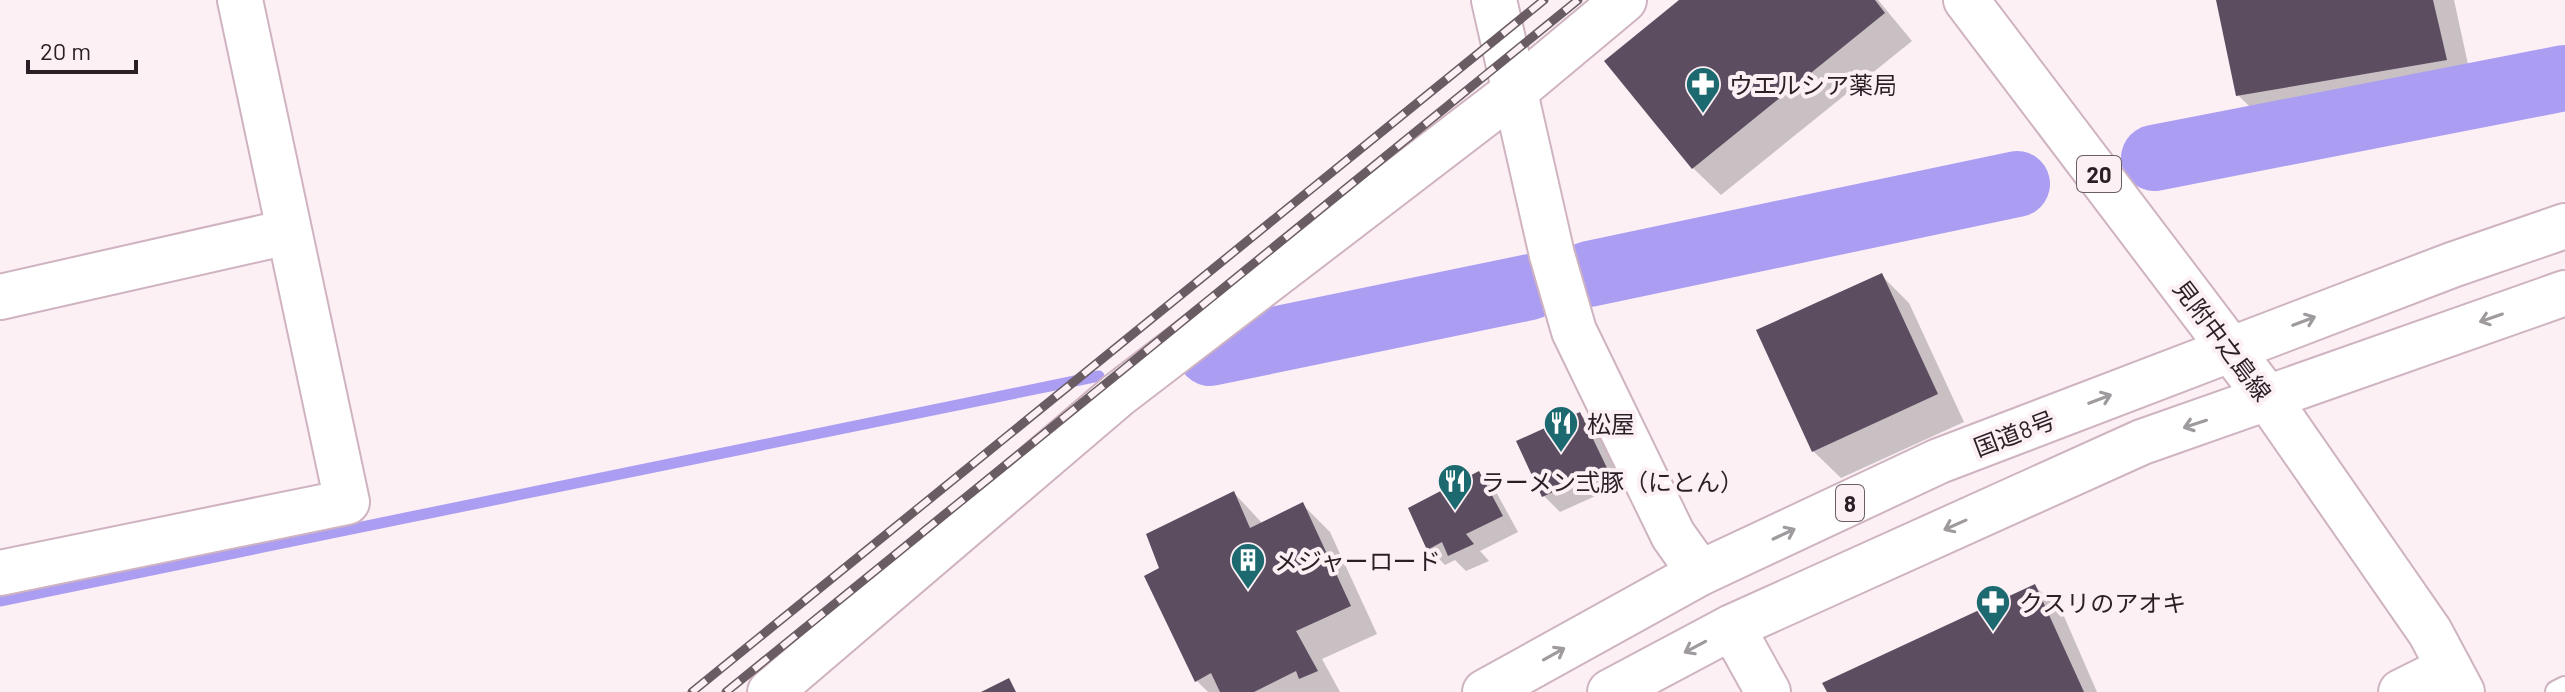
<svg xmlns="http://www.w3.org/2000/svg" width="2565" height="692" font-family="Barlow,'Noto Sans JP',sans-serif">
  <rect width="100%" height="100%" fill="#fcf0f5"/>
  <!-- shadow -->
  <g fill="#0003">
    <path d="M1683,0H1878L1912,41L1721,195L1693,168Z"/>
    <path d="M2218,0H2454L2473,87L2266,123L2238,95Z"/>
    <path d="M1881,275L1909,303L1964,422L1841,478L1813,451Z"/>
    <path d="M1580,414L1596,430L1622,484L1560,512L1544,496Z"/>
    <path d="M1479,474L1495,490L1518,532L1480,551L1489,561L1466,571L1455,560L1445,565L1429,549L1410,508Z"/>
    <path d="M1234,493L1263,524L1303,505L1330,532L1377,634L1322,659L1340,692H1208L1197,681L1161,569Z"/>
    <path d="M2035,586L2063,614L2097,692H1829Z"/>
  </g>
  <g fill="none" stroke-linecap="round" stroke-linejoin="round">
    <!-- stream -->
    <path stroke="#aa9df2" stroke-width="11" d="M0,601L1099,376"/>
    <!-- river -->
    <g stroke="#aa9df2" stroke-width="66">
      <path d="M2154,158L2565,78"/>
      <path d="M1589,274L2017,184"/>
      <path d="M1210,353L1530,287"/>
    </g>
  </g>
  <!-- building -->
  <g fill="#5c4d61">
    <path d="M1679,0H1875L1885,13L1692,169L1604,61Z"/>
    <path d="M2216,0H2433L2447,60L2236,96Z"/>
    <path d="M1882,273L1938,394L1812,452L1756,330Z"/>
    <path d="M1580,412L1607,468L1542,497L1516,441Z"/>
    <path d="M1479,471L1503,516L1466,534L1474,544L1448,556L1442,542L1427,550L1408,508Z"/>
    <path d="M1234,491L1250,528L1303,502L1351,606L1296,631L1318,671L1299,679L1296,671L1254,692H1220L1211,673L1195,682L1144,576L1159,568L1146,534Z"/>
    <path d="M2035,584L2084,692H1827L1822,683Z"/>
    <path d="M1009,678L1016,692H981Z"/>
  </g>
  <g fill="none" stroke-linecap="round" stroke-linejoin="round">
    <!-- lane casing -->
    <g stroke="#cfb3c1" stroke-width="26">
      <path id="lane" d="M2557,692L2565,688"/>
    </g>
    <!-- street casing -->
    <g stroke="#cfb3c1" stroke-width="48">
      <g id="street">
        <path d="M1494,0L1552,255L1574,331L1673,535L1700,573"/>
        <path d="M0,297L288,232"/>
        <path d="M0,573L347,502L240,0"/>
        <path d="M1732,627L1768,692"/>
        <path d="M2401,692L2449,668"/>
      </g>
    </g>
    <!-- secondary casing -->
    <g stroke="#cfb3c1" stroke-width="48">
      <path id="secondary" d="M770,692L1118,395L1515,91L1624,0"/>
    </g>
    <!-- primary casing -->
    <g stroke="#cfb3c1" stroke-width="48">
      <path id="primary" d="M1966,0L2269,400L2430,632L2462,692"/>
    </g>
    <!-- highway casing -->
    <g stroke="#cfb3c1" stroke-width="48">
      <g id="highway">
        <path d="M1485,692L1700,573L1939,461L2452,265L2565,226"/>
        <path d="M1610,692L1732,627L2142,442L2565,293"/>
      </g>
    </g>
    <!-- lane -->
    <use href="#lane" stroke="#fff" stroke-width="22"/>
    <!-- street -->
    <use href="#street" stroke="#fff" stroke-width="44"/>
    <!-- secondary -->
    <use href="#secondary" stroke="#fff" stroke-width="44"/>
    <!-- primary -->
    <use href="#primary" stroke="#fff" stroke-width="44"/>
    <!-- highway -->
    <use href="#highway" stroke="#fff" stroke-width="44"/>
    <!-- rail casing -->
    <g stroke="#695d63" stroke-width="9">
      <g id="rail">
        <path d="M692,692L1544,0"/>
        <path d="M726,692L1578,0"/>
      </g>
    </g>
    <!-- rail -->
    <use href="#rail" stroke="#fcf0f5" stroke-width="6" stroke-dasharray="18" stroke-linecap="butt"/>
  </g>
  <!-- one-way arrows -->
  <defs><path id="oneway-shaft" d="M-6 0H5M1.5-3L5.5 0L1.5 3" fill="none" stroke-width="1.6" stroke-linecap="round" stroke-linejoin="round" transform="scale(2)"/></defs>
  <g stroke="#9f9a9d">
    <use href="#oneway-shaft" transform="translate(2491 318) rotate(161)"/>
    <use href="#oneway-shaft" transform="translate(2304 321) rotate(-21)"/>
    <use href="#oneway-shaft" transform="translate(2100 399) rotate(-21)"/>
    <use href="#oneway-shaft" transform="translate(2195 424) rotate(162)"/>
    <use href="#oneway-shaft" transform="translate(1955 525) rotate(156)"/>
    <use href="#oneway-shaft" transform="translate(1784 534) rotate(-25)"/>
    <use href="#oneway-shaft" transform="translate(1695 647) rotate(152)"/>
    <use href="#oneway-shaft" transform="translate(1554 654) rotate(-29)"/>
  </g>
  <!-- icons -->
  <defs>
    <g id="pharmacy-pin" transform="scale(1.8)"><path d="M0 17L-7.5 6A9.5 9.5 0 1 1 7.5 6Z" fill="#1d6970" stroke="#fcf0f5"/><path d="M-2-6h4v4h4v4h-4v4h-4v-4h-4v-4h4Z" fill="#fff"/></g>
    <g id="restaurant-pin" transform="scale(1.8)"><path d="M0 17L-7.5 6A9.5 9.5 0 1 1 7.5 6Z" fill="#1d6970" stroke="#fcf0f5"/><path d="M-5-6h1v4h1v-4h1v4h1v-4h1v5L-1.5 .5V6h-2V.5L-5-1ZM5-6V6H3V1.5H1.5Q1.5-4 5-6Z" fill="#fff"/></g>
    <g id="building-pin" transform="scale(1.8)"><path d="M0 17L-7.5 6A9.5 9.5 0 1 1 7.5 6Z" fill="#1d6970" stroke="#fcf0f5"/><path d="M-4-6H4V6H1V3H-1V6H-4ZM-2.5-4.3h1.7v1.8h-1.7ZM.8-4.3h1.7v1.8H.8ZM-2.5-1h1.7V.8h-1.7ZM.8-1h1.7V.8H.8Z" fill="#fff"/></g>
  </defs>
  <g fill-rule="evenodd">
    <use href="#pharmacy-pin" x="1703" y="84"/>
    <use href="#restaurant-pin" x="1561" y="423"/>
    <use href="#restaurant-pin" x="1455" y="481"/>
    <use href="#building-pin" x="1248" y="560"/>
    <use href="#pharmacy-pin" x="1993" y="602"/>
  </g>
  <g text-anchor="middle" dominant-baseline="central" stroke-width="8" stroke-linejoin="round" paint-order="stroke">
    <!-- shield labels -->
    <g fill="#fcf0f5" stroke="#695e63" stroke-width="2">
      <rect x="2077" y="156" width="44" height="36" rx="6"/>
      <rect x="1836" y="485" width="28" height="36" rx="6"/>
    </g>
    <g font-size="22" font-weight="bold" fill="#2a1f25">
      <text x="2099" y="174">20</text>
      <text x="1850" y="503">8</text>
    </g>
    <!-- poi labels -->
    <g font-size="24" fill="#2a1f25" stroke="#fcf0f5" text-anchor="start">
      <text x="1729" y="84">ウエルシア薬局</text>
      <text x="1587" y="423">松屋</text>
      <text x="1481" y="481">ラーメン弍豚（にとん）</text>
      <text x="1274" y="560">メジャーロード</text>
      <text x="2019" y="602">クスリのアオキ</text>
    </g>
    <!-- street labels -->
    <g font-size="24" fill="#2a1f25" stroke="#fcf0f5">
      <text transform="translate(2223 340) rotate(53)">見附中之島線</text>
      <text transform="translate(2014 433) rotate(-21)">国道8号</text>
    </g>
  </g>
  <!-- scale -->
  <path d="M28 60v12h108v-12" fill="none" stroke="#2a1f25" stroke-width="4"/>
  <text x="40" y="60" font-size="24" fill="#2a1f25" stroke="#fcf0f5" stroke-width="6" paint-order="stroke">20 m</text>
</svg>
